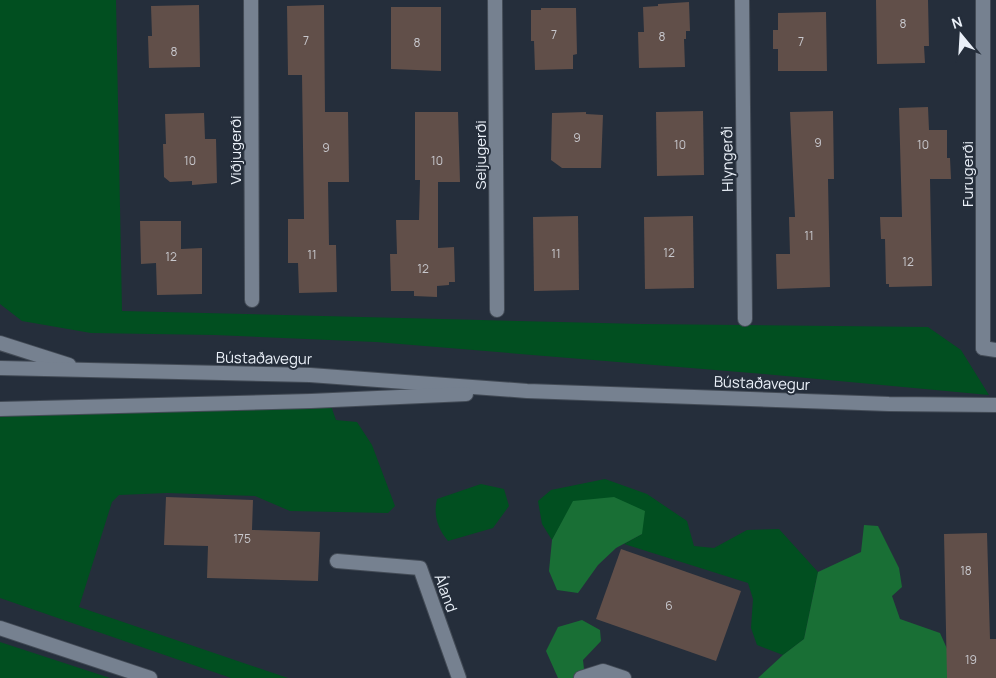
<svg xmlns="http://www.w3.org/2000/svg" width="996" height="678" font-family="Manrope,sans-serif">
  <rect width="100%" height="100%" fill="#252e3b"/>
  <!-- green -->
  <g fill="#014f20">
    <path d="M0,0H116L122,311L641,324L928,327L961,350L989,395L764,374L376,342L215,335L91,333L22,321L0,304Z"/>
    <path d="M331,406L336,420L357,422L372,445L395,506L388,513L290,511L255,496L167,493L119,495L112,502L79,607L288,678H231L0,598V416Z"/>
    <path d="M605,479L647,494L687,521L694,546L714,548L747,530L779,529L818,572L804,639L783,655L757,645L751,628L753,599L748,583L624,544L642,534L574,501L552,540L542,524L538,501L551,490Z"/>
    <path d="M481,484L504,489L509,506L493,528L448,541C438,529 433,515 437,499Z"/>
    <path d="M0,642L110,678H0Z"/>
  </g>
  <!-- forest -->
  <g fill="#196f35">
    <path d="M614,497L645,511L642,534L616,548L598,565L578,593L557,590L549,571L552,540L573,501Z"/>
    <path d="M864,525L878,526L899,568L902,587L892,596L900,619L940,633L957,671L964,678H758L783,655L804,639L818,572L861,552Z"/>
    <path d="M582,620L600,630L601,641L583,660L585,678H558L546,651L558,627Z"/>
  </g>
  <!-- building -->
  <g fill="#614f49">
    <path d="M876,0H928L929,46H924L925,63L877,64Z"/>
    <path d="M689,2L690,31H686V39H684L685,67L639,68L638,32H644L643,7L658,6V4Z"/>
    <path d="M199,5L200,67L149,68L148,36H152L151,6Z"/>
    <path d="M324,5L325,112H348L349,182H328L329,245H336L337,292L299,293L298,263H288V219H304L302,75H288L287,6Z"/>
    <path d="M391,7H441V71L391,69Z"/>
    <path d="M541,8H576L577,54L573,55V69L535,70L534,41H531V10H541Z"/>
    <path d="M826,12L827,71H778V49H773V30H778V13Z"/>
    <path d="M928,107L929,130H947V158H950L951,179H930L932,286L889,287V284H886L885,239H881L880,217H902L899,108Z"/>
    <path d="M703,111L704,175L657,176L656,112Z"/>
    <path d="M833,111L834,179H828L830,287L777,289L776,254H790L789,217H795L790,112Z"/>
    <path d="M415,112H458L460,182H438V248L454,247L455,282H449V285L437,286V297L414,296V291H391L390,254H397L396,220H419L420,180H415Z"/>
    <path d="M586,112V114L603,115L601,168H562L551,160L552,113Z"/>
    <path d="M204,113L205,139H216L217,183L192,185V181L170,182L164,177L163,144H166L165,114Z"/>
    <path d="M578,216L579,290L534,291L533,217Z"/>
    <path d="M693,216L694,288L645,289L644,217Z"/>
    <path d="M140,221H181V249L202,248V294L157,295L156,263L141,264Z"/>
    <path d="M166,497L253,500L252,530L320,532L318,581L207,578L208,546L164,545Z"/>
    <path d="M987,533L990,639H996V678H947L944,534Z"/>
    <path d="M621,549L741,591L716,661L596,619Z"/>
  </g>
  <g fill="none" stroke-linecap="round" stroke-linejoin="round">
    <!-- service casing -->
    <g stroke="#434b56" stroke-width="16">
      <g id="service">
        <path d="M983,348L996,350"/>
        <path d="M581,678L603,671L624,678"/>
      </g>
    </g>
    <!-- minor casing -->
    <g stroke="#434b56" stroke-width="16">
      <g id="minor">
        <path d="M251,0L252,300"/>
        <path d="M495,0L497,310"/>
        <path d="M742,0L745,319"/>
        <path d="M983,348V0"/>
        <path d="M337,561L420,568L459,678"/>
        <path d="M0,628L150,678"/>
      </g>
    </g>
    <!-- secondary casing -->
    <g stroke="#434b56" stroke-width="16">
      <g id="secondary">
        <path d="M0,343L69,365"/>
        <path d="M0,368L310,375L527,391L889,404L996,405"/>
        <path d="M0,409L311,401L466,394"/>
      </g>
    </g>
    <!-- service -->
    <use href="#service" stroke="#768190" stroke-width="14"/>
    <!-- minor -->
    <use href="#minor" stroke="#768190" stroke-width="14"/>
    <!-- secondary -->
    <use href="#secondary" stroke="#768190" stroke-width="14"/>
  </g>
  <g text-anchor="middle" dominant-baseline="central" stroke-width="4" stroke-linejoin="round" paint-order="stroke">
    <!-- number labels -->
    <g font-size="12" fill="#c8c8cd">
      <text x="903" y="23">8</text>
      <text x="554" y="34">7</text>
      <text x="662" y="36">8</text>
      <text x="306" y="40">7</text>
      <text x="801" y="41">7</text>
      <text x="417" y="42">8</text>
      <text x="174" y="51">8</text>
      <text x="577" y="137">9</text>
      <text x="818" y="142">9</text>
      <text x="680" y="144">10</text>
      <text x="923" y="144">10</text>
      <text x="326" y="147">9</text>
      <text x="190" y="160">10</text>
      <text x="437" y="160">10</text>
      <text x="809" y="235">11</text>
      <text x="669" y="252">12</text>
      <text x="556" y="253">11</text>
      <text x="312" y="254">11</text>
      <text x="171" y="256">12</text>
      <text x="908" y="261">12</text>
      <text x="423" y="268">12</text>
      <text x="242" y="538">175</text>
      <text x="966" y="570">18</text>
      <text x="669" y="605">6</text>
      <text x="971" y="659">19</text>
    </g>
    <!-- street labels -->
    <g font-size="15" fill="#ebf1f9" stroke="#252e3b">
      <text transform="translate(235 150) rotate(-90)">Viðjugerði</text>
      <text transform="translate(480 155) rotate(-90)">Seljugerði</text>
      <text transform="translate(727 159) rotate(-91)">Hlyngerði</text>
      <text transform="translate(967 174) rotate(-90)">Furugerði</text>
      <text transform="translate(264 358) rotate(1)">Bústaðavegur</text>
      <text transform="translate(762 383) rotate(2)">Bústaðavegur</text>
      <text transform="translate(446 593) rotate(70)">Áland</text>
    </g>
  </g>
  <!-- north arrow -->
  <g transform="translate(961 35) rotate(342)" stroke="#252e3b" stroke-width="4" paint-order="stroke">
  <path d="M0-4L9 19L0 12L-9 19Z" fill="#ebf1f9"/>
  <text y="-8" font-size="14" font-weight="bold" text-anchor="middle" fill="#ebf1f9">N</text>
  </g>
</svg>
